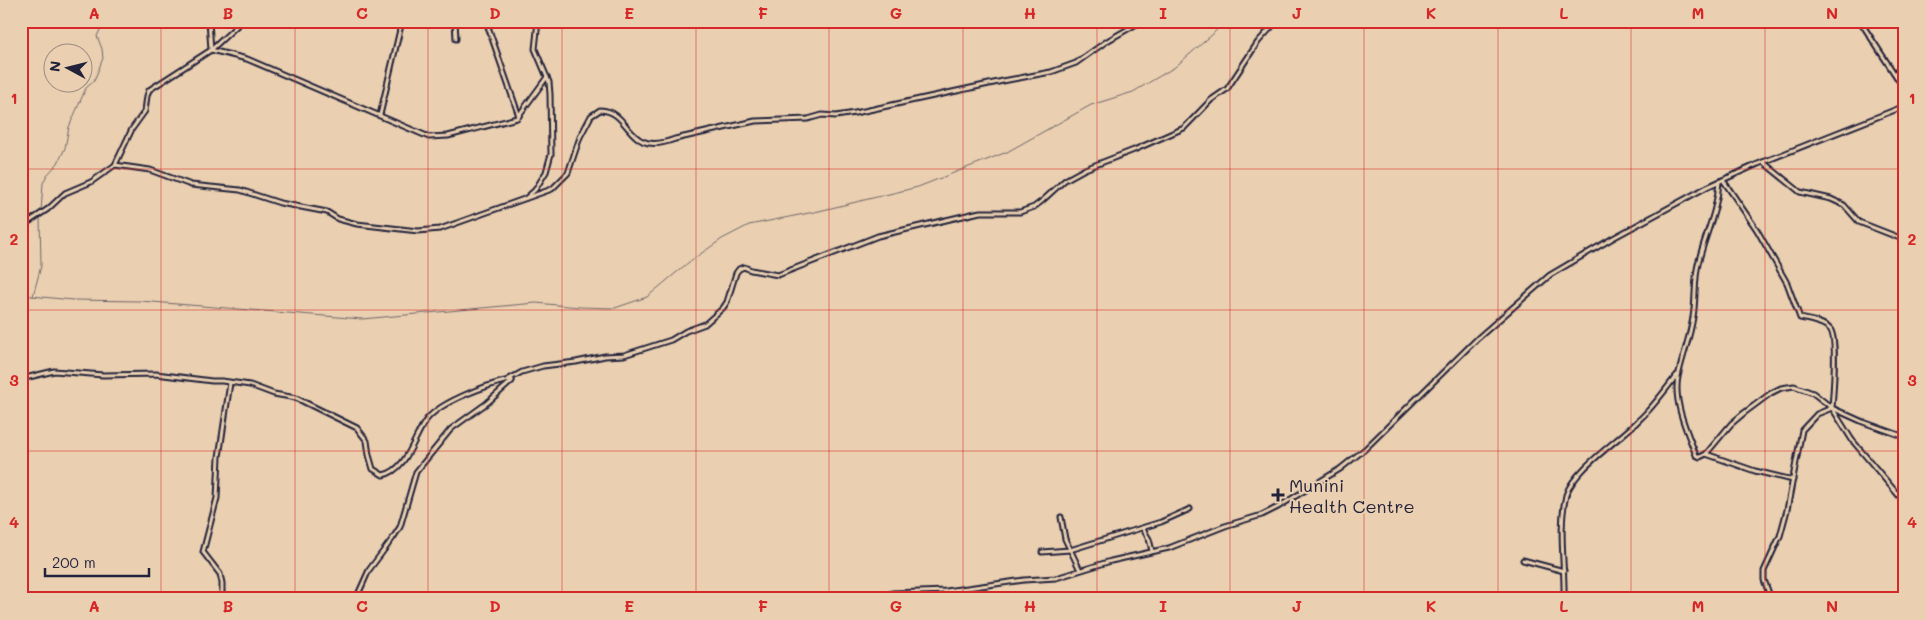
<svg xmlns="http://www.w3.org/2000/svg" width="1926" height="620" font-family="Mali,sans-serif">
  <rect width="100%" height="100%" fill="#ead0b1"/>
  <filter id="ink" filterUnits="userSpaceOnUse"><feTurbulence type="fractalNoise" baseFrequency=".02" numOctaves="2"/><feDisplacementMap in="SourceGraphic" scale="10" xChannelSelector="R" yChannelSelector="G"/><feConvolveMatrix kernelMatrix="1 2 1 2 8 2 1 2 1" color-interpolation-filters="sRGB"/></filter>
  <g filter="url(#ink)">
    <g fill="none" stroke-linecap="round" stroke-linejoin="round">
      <!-- stream -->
      <g stroke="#6f6569" stroke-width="1">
        <path d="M41,212L43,183L47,175L58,163L65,148L69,127L86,88L94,81L103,58L102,49L97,36L101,28L107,21"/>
        <path d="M21,295L73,300L140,301L362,319L536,303L579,307L615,308L647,297L689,262L722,239L749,225L819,211L918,187L1007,152L1091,105L1133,92L1175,67L1213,34L1224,21"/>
        <path d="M33,296L41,266L40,216"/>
      </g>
      <!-- street casing -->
      <g stroke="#22223b" stroke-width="7">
        <g id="street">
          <path d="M209,21L211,50L247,59L429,137L448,136L517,118L547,77"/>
          <path d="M455,21L456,39"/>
          <path d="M486,21L519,116"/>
          <path d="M1860,21L1905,90"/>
          <path d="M380,115L402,21"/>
          <path d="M1763,162L1800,192L1831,199L1844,205L1859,222L1905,240"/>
          <path d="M115,165L150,170L191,185L240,190L280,203L327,212L338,219L357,224L418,231L440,229L552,189L568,173L580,137L591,116L600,110C633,111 625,158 675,139L755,121L808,119L822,115L836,116L855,113L1003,81L1051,72L1076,63L1107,41L1142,21"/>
          <path d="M1723,180L1757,230L1787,283L1800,318C1809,320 1823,322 1830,329C1838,338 1833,393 1832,408"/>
          <path d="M1719,182C1717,214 1705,234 1698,264C1694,281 1696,300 1693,317C1690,338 1682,357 1678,377C1673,402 1687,432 1696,455L1700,457L1706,454L1731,424L1744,413L1771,393L1781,388L1794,386L1813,393L1832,408L1852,440L1905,503"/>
          <path d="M526,198L535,190L546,172L551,154L550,94L549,82L535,49L538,21"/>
          <path d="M21,227L48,209L65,193L91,182L115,165L132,129L145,111L147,96L149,90L211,50L242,21"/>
          <path d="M21,379L54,371L103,375L156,374L212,381H222L250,385L274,394L296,398L357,428L367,441L369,455L373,469L383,475C408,470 414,435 427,419C442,401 487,385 509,380"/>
          <path d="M512,380L509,379L522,372L543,366L576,362L605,356L624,355L671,340L686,331L705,324L723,308L727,302L736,273L739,269L744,267L751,270L778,275L878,236L980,212H1020L1034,207L1042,201L1065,180L1085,169L1134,150L1184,128L1211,100L1227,89L1258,42L1277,21"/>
          <path d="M1706,454L1755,471L1793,480"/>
          <path d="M1061,517L1065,539L1080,570"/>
          <path d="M1143,529L1149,539L1152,551"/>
          <path d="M1042,552L1070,550L1161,522L1190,509"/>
          <path d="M1523,560L1564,571"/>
          <path d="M222,599V583L220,574L203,552L217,498L219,457L230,383"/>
          <path d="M356,599L369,570L393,538L400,527L416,472L451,429L487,403L512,381"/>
          <path d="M873,599L892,593L946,591L1024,580L1056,578L1111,561L1169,548L1225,526L1262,515L1278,507L1340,469L1365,449L1478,338L1550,275L1613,238L1707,187L1758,164L1905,106"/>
          <path d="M1564,599C1565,565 1558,528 1566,495C1574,469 1620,440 1640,419C1654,406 1665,390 1677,375"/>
          <path d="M1771,599L1764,580V571L1780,536L1787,510L1802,430L1817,414L1832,408L1863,422L1905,437"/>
        </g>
      </g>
      <!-- street -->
      <use href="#street" stroke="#ead0b1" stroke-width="3"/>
    </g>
  </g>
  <!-- grid -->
  <path fill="none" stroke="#d62828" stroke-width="1" stroke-opacity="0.55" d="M161,21V599M295,21V599M428,21V599M562,21V599M696,21V599M829,21V599M963,21V599M1097,21V599M1230,21V599M1364,21V599M1498,21V599M1631,21V599M1765,21V599M21,169H1905M21,310H1905M21,451H1905"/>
  <!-- markers -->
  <path fill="#22223b" stroke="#ead0b1" stroke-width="2" d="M1275.5 487.5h5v5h5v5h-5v5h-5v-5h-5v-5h5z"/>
  <g text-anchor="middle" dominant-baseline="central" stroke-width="4" stroke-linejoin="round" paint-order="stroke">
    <!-- poi labels -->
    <g font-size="18" fill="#22223b" stroke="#ead0b1" text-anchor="start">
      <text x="1289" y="485">Munini<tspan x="1289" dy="21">Health Centre</tspan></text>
    </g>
  </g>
  <!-- margin -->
  <rect width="1926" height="620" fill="none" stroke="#ead0b1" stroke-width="55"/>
  <!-- north arrow -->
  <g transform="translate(68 68) rotate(277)"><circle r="24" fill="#ead0b1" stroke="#9a8a82"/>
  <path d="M0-4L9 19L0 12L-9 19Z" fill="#22223b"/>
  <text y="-8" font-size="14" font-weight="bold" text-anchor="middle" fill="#22223b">N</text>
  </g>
  <!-- scale -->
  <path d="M45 568v8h104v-8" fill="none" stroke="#22223b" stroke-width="2.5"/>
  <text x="52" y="568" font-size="15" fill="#22223b" stroke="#ead0b1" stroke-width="4" paint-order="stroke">200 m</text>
  <rect x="28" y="28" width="1870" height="564" fill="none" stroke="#d62828" stroke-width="2"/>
  <g font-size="16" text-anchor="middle" font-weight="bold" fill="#d62828">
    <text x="94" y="19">A</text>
    <text x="228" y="19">B</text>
    <text x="362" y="19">C</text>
    <text x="495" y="19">D</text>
    <text x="629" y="19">E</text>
    <text x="763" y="19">F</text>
    <text x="896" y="19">G</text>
    <text x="1030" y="19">H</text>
    <text x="1163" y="19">I</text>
    <text x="1297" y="19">J</text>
    <text x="1431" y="19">K</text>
    <text x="1564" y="19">L</text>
    <text x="1698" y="19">M</text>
    <text x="1832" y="19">N</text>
    <text x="14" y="104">1</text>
    <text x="1912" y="104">1</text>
    <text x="14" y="245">2</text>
    <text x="1912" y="245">2</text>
    <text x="14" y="386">3</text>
    <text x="1912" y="386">3</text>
    <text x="14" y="528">4</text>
    <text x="1912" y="528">4</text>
    <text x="94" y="612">A</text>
    <text x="228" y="612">B</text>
    <text x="362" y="612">C</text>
    <text x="495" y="612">D</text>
    <text x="629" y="612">E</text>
    <text x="763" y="612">F</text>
    <text x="896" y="612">G</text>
    <text x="1030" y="612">H</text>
    <text x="1163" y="612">I</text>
    <text x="1297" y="612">J</text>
    <text x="1431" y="612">K</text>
    <text x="1564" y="612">L</text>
    <text x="1698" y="612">M</text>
    <text x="1832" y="612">N</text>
  </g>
</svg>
